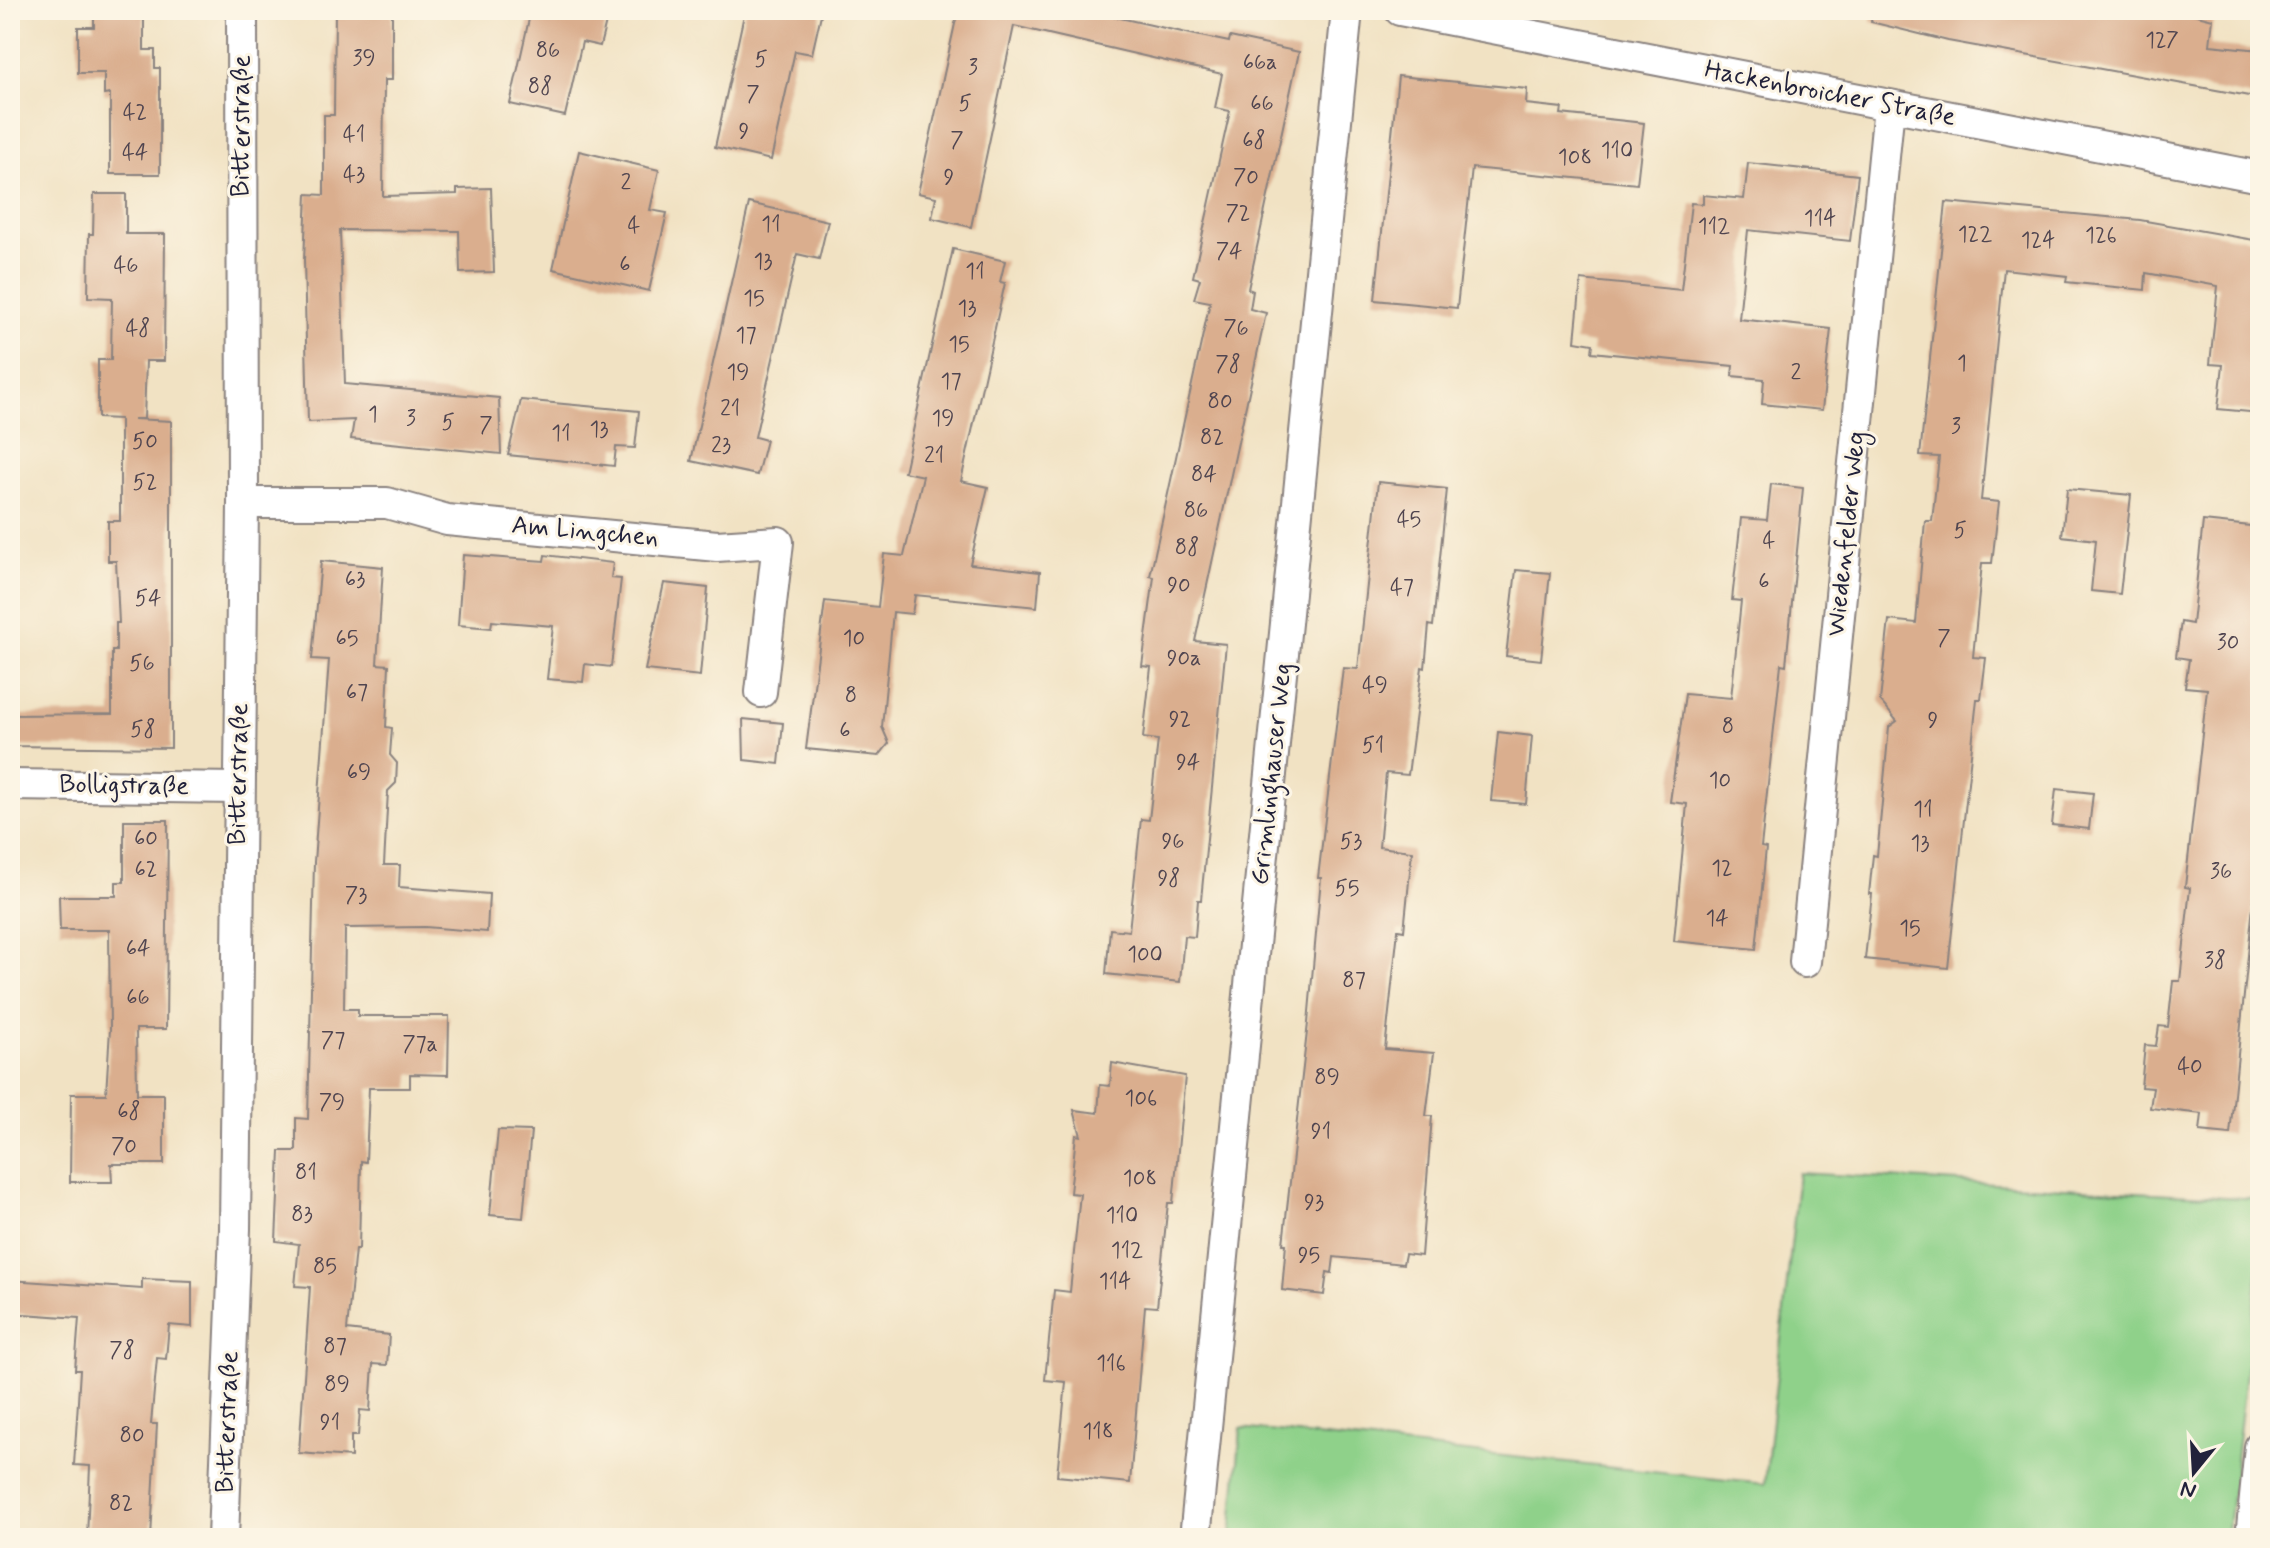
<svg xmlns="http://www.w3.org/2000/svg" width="2270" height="1548" font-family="Mynerve,sans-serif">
  <rect width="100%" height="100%" fill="#fcf5e5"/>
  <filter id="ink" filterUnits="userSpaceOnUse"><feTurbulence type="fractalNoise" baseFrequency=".0125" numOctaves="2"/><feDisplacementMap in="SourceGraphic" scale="16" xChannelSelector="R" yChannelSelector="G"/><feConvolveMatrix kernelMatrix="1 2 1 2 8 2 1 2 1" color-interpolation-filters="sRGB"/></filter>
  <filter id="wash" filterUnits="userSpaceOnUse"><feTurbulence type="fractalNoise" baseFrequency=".006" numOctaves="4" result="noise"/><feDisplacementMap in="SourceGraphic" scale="32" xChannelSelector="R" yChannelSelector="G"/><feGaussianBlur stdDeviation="1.8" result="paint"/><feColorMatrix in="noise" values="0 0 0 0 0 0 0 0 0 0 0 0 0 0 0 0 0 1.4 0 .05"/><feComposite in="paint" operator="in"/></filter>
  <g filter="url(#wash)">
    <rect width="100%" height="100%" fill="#f1e2c3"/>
    <!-- green -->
    <path fill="#8fd18a" stroke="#587a62" stroke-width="2" d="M1799,1173L2260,1199V1252L2227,1538H1231L1241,1428L1765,1484Z"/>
    <g id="blocks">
      <!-- building -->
      <g fill="#daae8e">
        <path d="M94,10H144V50H155V68H160V174H110V94L104,95V73H78V27H94Z"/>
        <path d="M335,10H392V80H384L383,196L457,194V189L491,188L494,272L460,273L459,231L340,230L345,384L499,398L501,454L351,439L354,420L308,422L304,260L307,194L324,195V115H334Z"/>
        <path d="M531,10H609L600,46L582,42L565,116L510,104Z"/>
        <path d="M745,10H822L812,54L795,51L771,160L715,147Z"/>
        <path d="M958,10L999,18V10H1085L1191,34L1229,42L1230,37L1299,52L1248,289L1253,291L1250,309L1266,313L1195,641L1226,644L1201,900H1198L1195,937L1184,936L1180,982L1106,974L1110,929L1129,931L1141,819L1149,820L1158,740L1143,738L1151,667L1142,666L1154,577L1150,576L1210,302L1194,299L1200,279L1193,277L1230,111L1215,108L1222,74L1014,26L971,227L932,218L936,197L918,193Z"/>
        <path d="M1872,10H2191L2193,14L2213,19L2210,45L2260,50V98L1948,41L1871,22Z"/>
        <path d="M1398,76L1527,89L1526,104L1562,108L1561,114L1644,123L1637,184L1472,168L1457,308L1375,300Z"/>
        <path d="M579,151L659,170L650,210L667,213L649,291L553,269Z"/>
        <path d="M1748,163L1858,175L1850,241L1748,230L1739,319L1831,329L1822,410L1762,404L1764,379L1732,376L1733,366L1592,352L1593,344L1575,341L1581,280L1681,290L1691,203L1703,204V195L1744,199Z"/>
        <path d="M94,194H126V234H165L164,361H146L144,419H134L171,421V748L10,746V715L112,714V651H116V623H119L116,561H108V521H120V419L98,418V360H111L112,298L88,297L89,234H93Z"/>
        <path d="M1946,202L2140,220L2260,241V413L2218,409L2223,365L2210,364L2218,286L2146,273L2145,290L2066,282L2067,276L2004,269L1981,500L1999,502L1992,563H1982L1973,657L1986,658L1981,699H1977L1948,968L1865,959L1872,894H1869L1873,855L1877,856L1889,727L1897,721L1880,701L1889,620L1916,623L1925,521H1932L1939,457L1920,456Z"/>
        <path d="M749,203L828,221L819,259L797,254L755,437L766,440L757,475L691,461Z"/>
        <path d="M953,249L1005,261L1000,282L1005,283L961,481L988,487L970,564L1040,572L1037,607L915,595L912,614L893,612L882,727L889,743L879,756L806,749L825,601L878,607L884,554L904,556L923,476L904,472Z"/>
        <path d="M521,400L639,411L635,448L616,447L614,466L508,455Z"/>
        <path d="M1378,482L1447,489L1433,626L1429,625L1425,668L1422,667L1408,775L1386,773L1379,847L1412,851L1404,931L1398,930L1385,1049L1434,1053L1426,1116H1432L1421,1256L1405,1254L1403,1264L1334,1257L1332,1273L1327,1272L1324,1295L1282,1290L1286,1244H1283L1308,1023L1321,878H1318L1343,668L1358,669Z"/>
        <path d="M1771,484L1803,488L1786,665L1781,664L1761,847L1766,848L1756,949L1674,941L1687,804L1670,802L1685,694L1731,698L1741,601L1732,600L1741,518L1767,520Z"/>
        <path d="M2067,489L2131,495L2120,594L2091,591L2096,540L2062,536Z"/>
        <path d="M2203,521L2260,527V836L2230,1134L2200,1131L2202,1114L2150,1108L2153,1088L2141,1087L2145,1045L2156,1046L2159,1026L2168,1027L2173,981H2180L2190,888L2185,887L2207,689L2185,687L2189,659L2176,657L2181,622L2192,624Z"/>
        <path d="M463,555L544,561L545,555L613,563L611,578L621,579L611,667L585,664L583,682L547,679L553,626L492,621L491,628L458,625Z"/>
        <path d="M321,561L383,567L377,664L389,665L386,727L392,728L390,755L397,763L396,783L388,791L384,865H400L399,887L489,894L487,932L425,927L345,928L344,1009H358V1016H449L448,1075L410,1074V1088H369L366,1162L361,1161L359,1249H355L347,1330L389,1335L387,1365L373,1364L370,1411L360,1410L358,1436H351V1457L299,1453L310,1287L295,1286L299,1244L276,1241L280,1151H296V1118L308,1119L314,862L329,660L312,659Z"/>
        <path d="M1516,570L1550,573L1541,660L1506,656Z"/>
        <path d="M664,583L708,588L700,676L645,670Z"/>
        <path d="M743,719L783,723L779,764L744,760Z"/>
        <path d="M1498,732L1532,736L1526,804L1491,801Z"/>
        <path d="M2056,789L2093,793L2089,829L2052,825Z"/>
        <path d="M124,820H168L166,1029H136L137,1094H164V1164H111L112,1182H70L71,1094H106L110,1029L109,930H60L59,896H116V882H124Z"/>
        <path d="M1112,1063L1185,1076L1173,1203H1168L1157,1307L1145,1306L1130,1483L1057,1476L1066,1382L1045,1380L1054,1290L1070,1292L1074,1252L1080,1194L1070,1193L1076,1135L1081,1136L1074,1110L1098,1113L1100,1085L1110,1086Z"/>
        <path d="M498,1130L531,1131L523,1218L490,1215Z"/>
        <path d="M142,1279L192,1281V1327L169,1325L166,1359L157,1358L151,1424H157L151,1538H87L90,1466L74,1465L80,1370H75L79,1318L10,1313V1280L142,1289Z"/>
      </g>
    </g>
  </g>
  <g filter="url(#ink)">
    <use href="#blocks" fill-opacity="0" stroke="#8a827f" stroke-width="2"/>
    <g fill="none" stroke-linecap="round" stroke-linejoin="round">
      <!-- street casing -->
      <g stroke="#8a827f" stroke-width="34">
        <g id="street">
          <path d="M1400,10L2260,177"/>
          <path d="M243,503H387L447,520L717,546L778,542L761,692"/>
          <path d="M10,785L238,788"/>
          <path d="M1805,962L1889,106"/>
          <path d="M223,1538L235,1229L243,503L242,10"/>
          <path d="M1195,1538L1347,10"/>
          <path d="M2251,1538L2260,1447"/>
        </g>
      </g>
      <!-- street -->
      <use href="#street" stroke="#fff" stroke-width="30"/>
    </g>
  </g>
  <g text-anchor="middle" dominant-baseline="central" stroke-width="6" stroke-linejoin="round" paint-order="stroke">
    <!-- number labels -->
    <g font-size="22" fill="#504550">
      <text x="2162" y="41">127</text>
      <text x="548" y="51">86</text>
      <text x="364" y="59">39</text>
      <text x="761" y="60">5</text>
      <text x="1260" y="63">66a</text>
      <text x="973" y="68">3</text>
      <text x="540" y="87">88</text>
      <text x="753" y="95">7</text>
      <text x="965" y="104">5</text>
      <text x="1262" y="104">66</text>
      <text x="135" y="113">42</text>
      <text x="744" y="132">9</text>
      <text x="354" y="135">41</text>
      <text x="957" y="141">7</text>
      <text x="1254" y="141">68</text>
      <text x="1617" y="151">110</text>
      <text x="135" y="153">44</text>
      <text x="1575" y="158">108</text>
      <text x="354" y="175">43</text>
      <text x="949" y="178">9</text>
      <text x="1246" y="178">70</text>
      <text x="626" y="183">2</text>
      <text x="1238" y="214">72</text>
      <text x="1820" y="219">114</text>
      <text x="771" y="225">11</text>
      <text x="634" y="226">4</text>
      <text x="1714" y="227">112</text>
      <text x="1975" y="235">122</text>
      <text x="2101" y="236">126</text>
      <text x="2038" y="241">124</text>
      <text x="1229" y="252">74</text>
      <text x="763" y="262">13</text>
      <text x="625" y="265">6</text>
      <text x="126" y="266">46</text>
      <text x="975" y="272">11</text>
      <text x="754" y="299">15</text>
      <text x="967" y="309">13</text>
      <text x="138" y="329">48</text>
      <text x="1236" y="329">76</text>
      <text x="746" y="336">17</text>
      <text x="959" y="345">15</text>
      <text x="1962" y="364">1</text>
      <text x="1228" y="365">78</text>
      <text x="738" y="373">19</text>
      <text x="1796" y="373">2</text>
      <text x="951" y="382">17</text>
      <text x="1220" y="402">80</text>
      <text x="730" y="409">21</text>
      <text x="373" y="415">1</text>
      <text x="411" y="419">3</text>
      <text x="943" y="419">19</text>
      <text x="448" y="423">5</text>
      <text x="486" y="426">7</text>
      <text x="1956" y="427">3</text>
      <text x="599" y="430">13</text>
      <text x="561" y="434">11</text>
      <text x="1212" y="438">82</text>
      <text x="145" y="442">50</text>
      <text x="721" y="446">23</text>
      <text x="934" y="456">21</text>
      <text x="1204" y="475">84</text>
      <text x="145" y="483">52</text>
      <text x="1196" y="511">86</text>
      <text x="1409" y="520">45</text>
      <text x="1960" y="531">5</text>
      <text x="1769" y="541">4</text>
      <text x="1187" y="548">88</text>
      <text x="355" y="580">63</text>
      <text x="1764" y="582">6</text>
      <text x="1179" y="586">90</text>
      <text x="1402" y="588">47</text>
      <text x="148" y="599">54</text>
      <text x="347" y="639">65</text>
      <text x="854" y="639">10</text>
      <text x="1944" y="639">7</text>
      <text x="2228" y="643">30</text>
      <text x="1184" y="659">90a</text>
      <text x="142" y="664">56</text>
      <text x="1375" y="686">49</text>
      <text x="357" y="693">67</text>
      <text x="851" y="696">8</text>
      <text x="1180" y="720">92</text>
      <text x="1933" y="721">9</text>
      <text x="1728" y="727">8</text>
      <text x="143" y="730">58</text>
      <text x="845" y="731">6</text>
      <text x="1373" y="746">51</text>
      <text x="1188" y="763">94</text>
      <text x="359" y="773">69</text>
      <text x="1720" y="781">10</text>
      <text x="1923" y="810">11</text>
      <text x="146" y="839">60</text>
      <text x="1173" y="842">96</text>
      <text x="1351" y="842">53</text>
      <text x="1920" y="844">13</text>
      <text x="1722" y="869">12</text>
      <text x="146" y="870">62</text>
      <text x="2221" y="872">36</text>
      <text x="1169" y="879">98</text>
      <text x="1347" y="889">55</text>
      <text x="356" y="896">73</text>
      <text x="1717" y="919">14</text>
      <text x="1910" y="929">15</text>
      <text x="138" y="949">64</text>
      <text x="1145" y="955">100</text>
      <text x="2215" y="961">38</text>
      <text x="1354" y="981">87</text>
      <text x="138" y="998">66</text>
      <text x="333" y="1041">77</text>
      <text x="420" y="1045">77a</text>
      <text x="2190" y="1067">40</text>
      <text x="1327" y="1078">89</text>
      <text x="1141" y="1099">106</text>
      <text x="332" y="1103">79</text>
      <text x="129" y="1112">68</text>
      <text x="1321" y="1132">91</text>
      <text x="124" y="1147">70</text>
      <text x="306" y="1173">81</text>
      <text x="1140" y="1179">108</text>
      <text x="1314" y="1203">93</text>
      <text x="302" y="1215">83</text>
      <text x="1122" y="1216">110</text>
      <text x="1127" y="1251">112</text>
      <text x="1309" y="1256">95</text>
      <text x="325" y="1267">85</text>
      <text x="1115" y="1282">114</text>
      <text x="335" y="1347">87</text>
      <text x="122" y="1351">78</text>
      <text x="1111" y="1364">116</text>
      <text x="337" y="1385">89</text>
      <text x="330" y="1423">91</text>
      <text x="1098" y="1432">118</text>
      <text x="132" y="1436">80</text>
      <text x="121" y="1504">82</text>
    </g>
    <!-- street labels -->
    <g font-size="26" fill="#22223b" stroke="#fcf5e5">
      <text transform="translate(1830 94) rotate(11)">Hackenbroicher Straße</text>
      <text transform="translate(242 126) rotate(-90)">Bitterstraße</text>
      <text transform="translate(585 532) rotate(5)">Am Lingchen</text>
      <text transform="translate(1847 534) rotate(-84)">Wiedenfelder Weg</text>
      <text transform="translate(239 774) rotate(-89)">Bitterstraße</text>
      <text transform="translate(1272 774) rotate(-84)">Grimlinghauser Weg</text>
      <text transform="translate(124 786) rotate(1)">Bolligstraße</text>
      <text transform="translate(228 1422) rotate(-88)">Bitterstraße</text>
    </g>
  </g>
  <!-- margin -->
  <rect width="2270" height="1548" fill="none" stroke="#fcf5e5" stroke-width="40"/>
  <!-- north arrow -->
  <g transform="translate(2194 1472) rotate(198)" stroke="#fcf5e5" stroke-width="6" paint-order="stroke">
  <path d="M0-6L14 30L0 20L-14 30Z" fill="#22223b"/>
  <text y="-12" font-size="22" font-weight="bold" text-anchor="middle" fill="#22223b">N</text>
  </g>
</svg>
